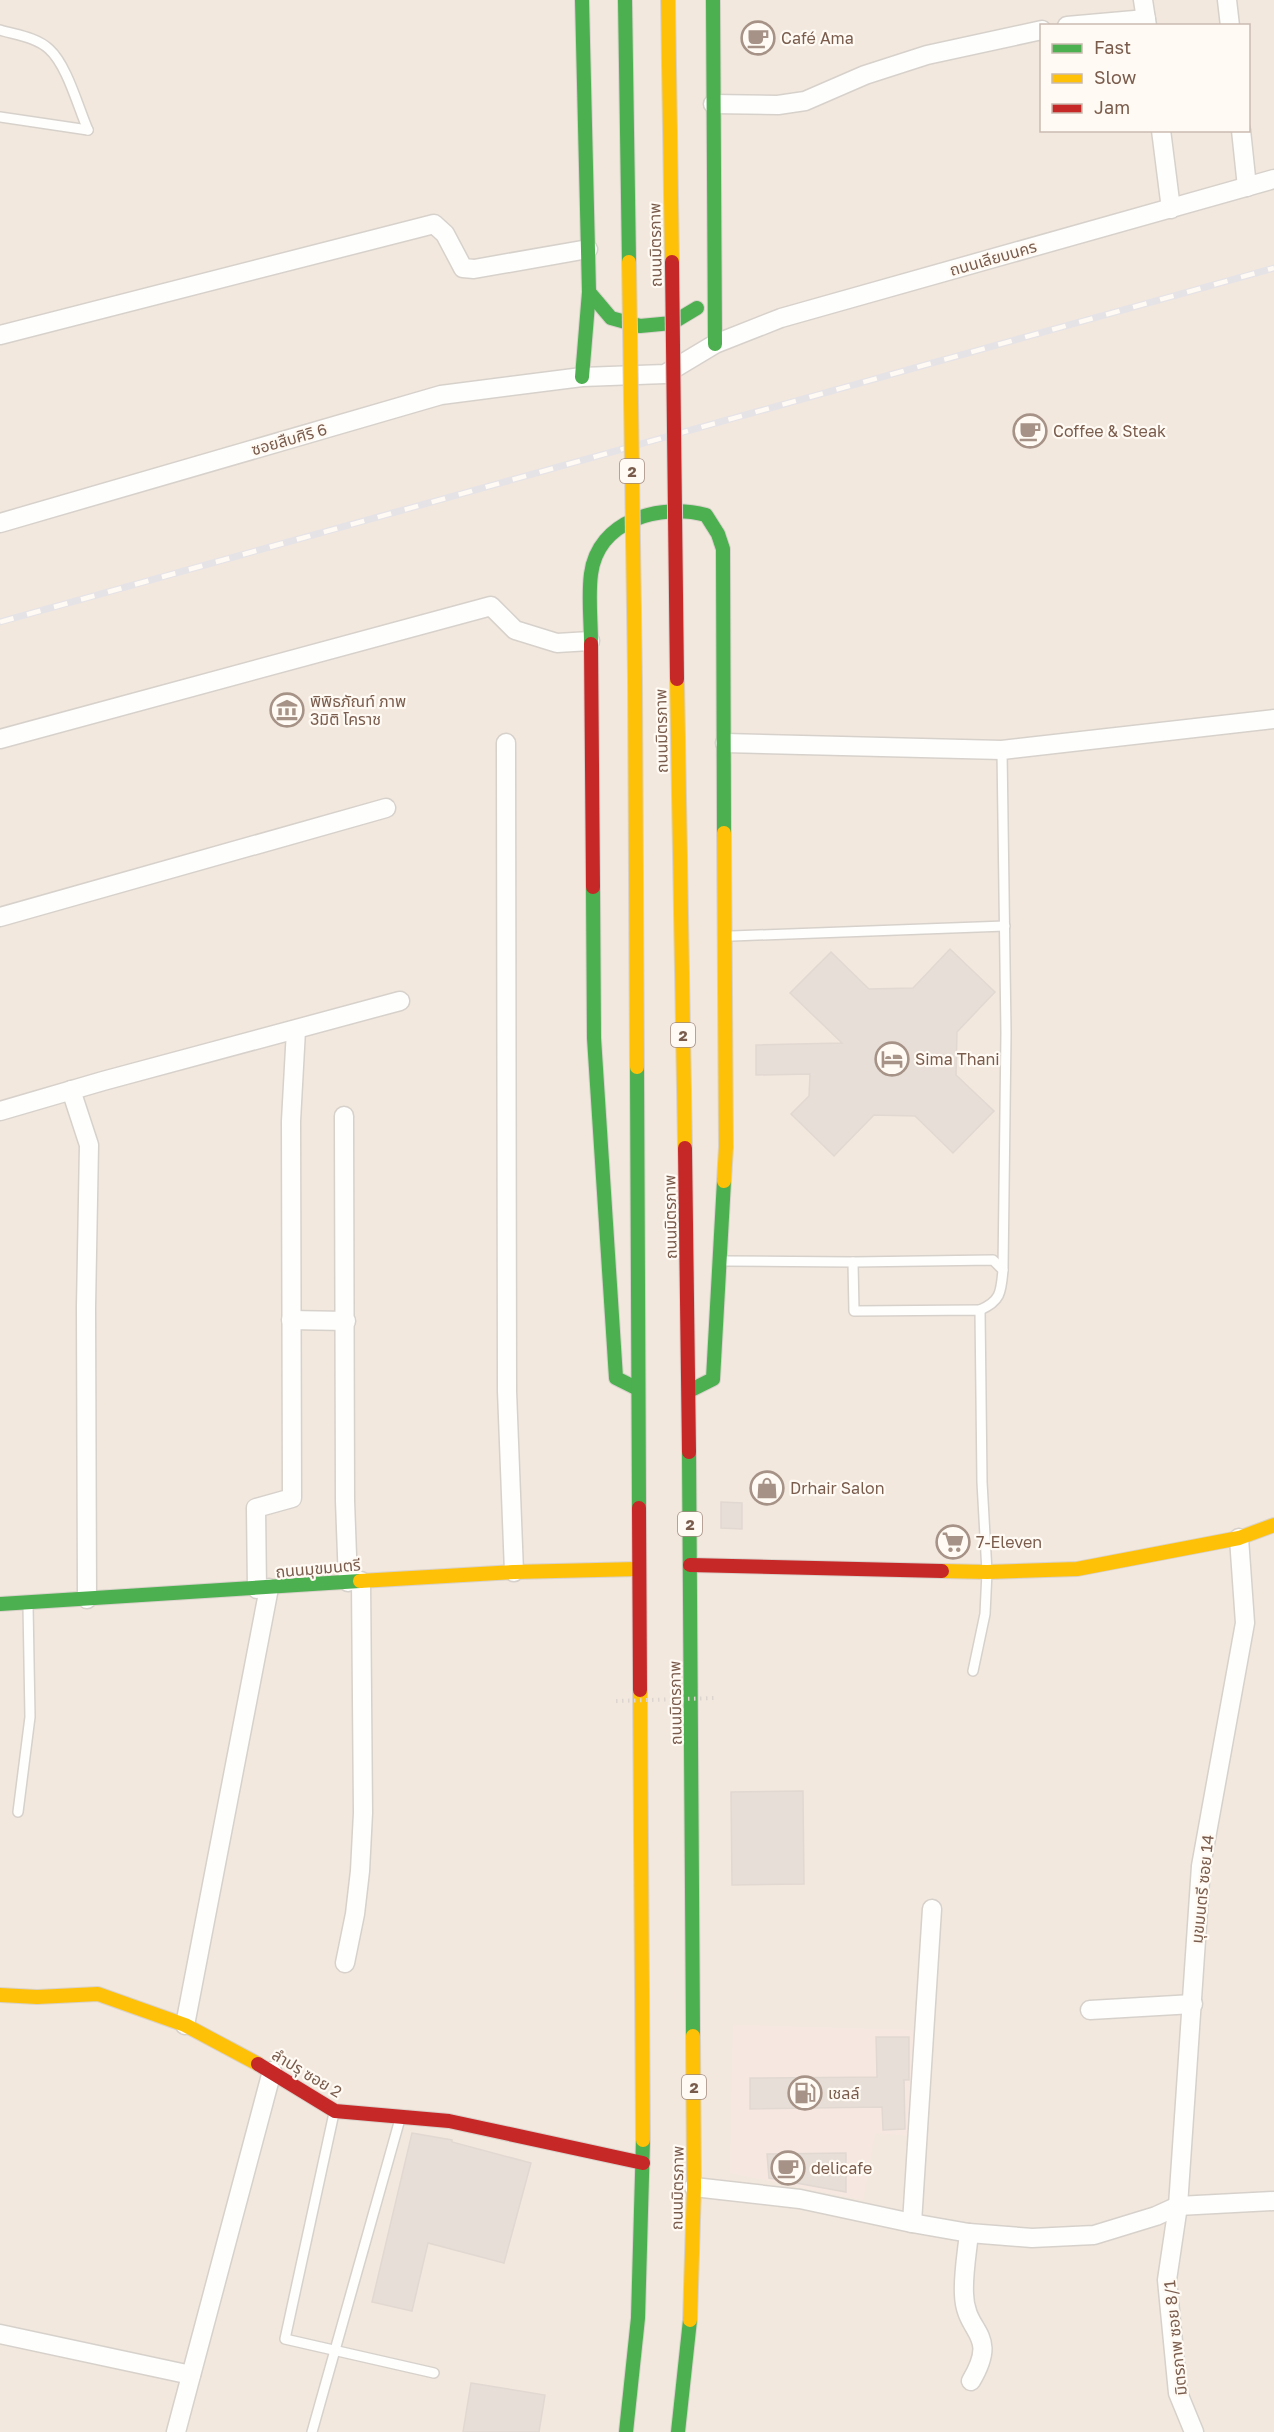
<svg xmlns="http://www.w3.org/2000/svg" width="1274" height="2432" font-family="'Golos Text','Noto Sans Thai',sans-serif">
  <rect width="100%" height="100%" fill="#f9f5f0"/>
  <!-- residential -->
  <path fill="#f2e8de" fill-rule="evenodd" d="M0,0H1274V2432H0ZM1042,26H1248V130H1042Z"/>
  <!-- commercial -->
  <path fill="#f6e8e1" d="M733,2025L918,2030L911,2136L875,2133L863,2200L730,2173Z"/>
  <!-- building -->
  <g fill="#e6ded7" stroke="#e2d8d2" stroke-width="1.5">
    <path d="M950,949L995,992L957,1032L956,1075L994,1111L953,1153L915,1116L874,1115L834,1156L791,1114L809,1096L810,1074L756,1075V1045L842,1043L790,993L831,952L869,989L913,988Z"/>
    <path d="M721,1502L742,1503V1529L721,1528Z"/>
    <path d="M803,1791L804,1884L732,1885L731,1792Z"/>
    <path d="M876,2037H909V2080H904L905,2129L883,2130L882,2107L750,2109V2078L877,2077Z"/>
    <path d="M412,2133L452,2140V2142L531,2163L504,2263L428,2243L412,2311L372,2302Z"/>
    <path d="M846,2153V2192L769,2178L767,2154Z"/>
    <path d="M471,2383L545,2395L539,2432H463Z"/>
  </g>
  <g fill="none" stroke-linecap="round" stroke-linejoin="round">
    <!-- lane casing -->
    <g stroke="#d7d1cb" stroke-width="12">
      <g id="lane">
        <path d="M0,30C16,35 36,37 49,49C67,65 78,107 88,130"/>
        <path d="M0,117L88,130"/>
        <path d="M1002,750L1006,1033L1003,1270"/>
        <path d="M732,936L1005,926"/>
        <path d="M726,1261L853,1262L854,1311L980,1310L982,1482L987,1572L985,1614L973,1671"/>
        <path d="M853,1262L993,1260L1003,1270C1001,1292 1001,1301 980,1310"/>
        <path d="M18,1812L30,1717L28,1605"/>
        <path d="M334,2113L285,2339L434,2373"/>
        <path d="M312,2432L400,2119"/>
      </g>
    </g>
    <!-- street casing -->
    <g stroke="#d7d1cb" stroke-width="21">
      <g id="street">
        <path d="M1143,0L1147,26"/>
        <path d="M1227,0L1230,26"/>
        <path d="M1067,26L1146,19"/>
        <path d="M713,104L778,105L805,101L865,75L927,55L1042,30"/>
        <path d="M1161,130L1171,209"/>
        <path d="M1241,130L1247,187"/>
        <path d="M0,335L434,224L445,234L463,268L474,269L588,249"/>
        <path d="M0,523L441,395L582,377L665,374L715,344L781,318L1274,179"/>
        <path d="M0,739L491,606L515,630L557,643L590,641"/>
        <path d="M506,743L507,1391L514,1572"/>
        <path d="M725,743L1002,750L1274,719"/>
        <path d="M0,917L386,808"/>
        <path d="M71,1090L89,1145L86,1307L87,1599"/>
        <path d="M0,1111L103,1081L400,1001"/>
        <path d="M344,1116L345,1501L348,1582"/>
        <path d="M291,1320L346,1321"/>
        <path d="M257,1589L256,1508L292,1498L291,1121L296,1030"/>
        <path d="M345,1963L355,1914L360,1871L363,1813L361,1581"/>
        <path d="M1090,2010L1193,2004"/>
        <path d="M185,2025L269,1588"/>
        <path d="M694,2187L800,2199L912,2223L969,2233L1032,2238L1094,2235L1156,2216L1178,2206L1274,2201"/>
        <path d="M912,2223L932,1909"/>
        <path d="M969,2233C967,2253 963,2274 964,2294C965,2335 1000,2332 971,2381"/>
        <path d="M0,2334L191,2375"/>
        <path d="M176,2432L272,2071"/>
        <path d="M1194,2432L1178,2393L1167,2280L1178,2206L1201,1866L1245,1623L1239,1538"/>
      </g>
    </g>
    <!-- fast casing -->
    <g stroke="#d9d2cb" stroke-width="16">
      <g id="fast">
        <path d="M582,0L589,292L582,377"/>
        <path d="M625,0L629,262"/>
        <path d="M713,0L715,344"/>
        <path d="M589,292L611,318L640,326L672,323L697,308"/>
        <path d="M591,644C591,621 588,596 591,574C598,520 660,503 706,515L718,534L723,549L724,833"/>
        <path d="M593,887L594,1038L616,1378L638,1389"/>
        <path d="M637,1067L639,1508"/>
        <path d="M689,1391L713,1379L724,1181"/>
        <path d="M689,1452L693,2036"/>
        <path d="M0,1604L360,1581"/>
        <path d="M626,2432L638,2318L643,2140"/>
        <path d="M678,2432L690,2320"/>
      </g>
    </g>
    <!-- slow casing -->
    <g stroke="#d9d2cb" stroke-width="16">
      <g id="slow">
        <path d="M668,0L672,262"/>
        <path d="M677,679L685,1148"/>
        <path d="M635,680L637,1067"/>
        <path d="M724,1181L726,1147L724,833"/>
        <path d="M942,1571L987,1572L1077,1569L1239,1538L1274,1525"/>
        <path d="M360,1581L514,1572L638,1569"/>
        <path d="M640,1690L643,2140"/>
        <path d="M0,1995L37,1997L98,1994L185,2025L258,2064"/>
        <path d="M690,2320L694,2187L693,2036"/>
      </g>
    </g>
    <!-- jam casing -->
    <g stroke="#d9d2cb" stroke-width="16">
      <g id="jam">
        <path d="M591,644L593,887"/>
        <path d="M685,1148L689,1452"/>
        <path d="M639,1508L640,1690"/>
        <path d="M690,1565L942,1571"/>
        <path d="M258,2064L335,2111L449,2121L643,2163"/>
      </g>
    </g>
    <!-- lane -->
    <use href="#lane" stroke="#fefefd" stroke-width="9"/>
    <!-- street -->
    <use href="#street" stroke="#fefefd" stroke-width="18"/>
    <!-- fast -->
    <use href="#fast" stroke="#4caf50" stroke-width="14"/>
    <!-- slow -->
    <use href="#slow" stroke="#ffc107" stroke-width="14"/>
    <!-- jam -->
    <use href="#jam" stroke="#c62828" stroke-width="14"/>
    <!-- rail casing -->
    <g stroke="#e6e3e7" stroke-width="7">
      <path id="rail" d="M0,622L1274,268"/>
    </g>
    <!-- rail -->
    <use href="#rail" stroke="#fffaf3" stroke-width="4.5" stroke-dasharray="14" stroke-linecap="butt"/>
    <!-- slow-bridge casing -->
    <g stroke="#dad1cc" stroke-width="16" stroke-linecap="butt">
      <path id="slow-bridge" d="M629,262L635,680"/>
    </g>
    <!-- jam-bridge casing -->
    <g stroke="#dad1cc" stroke-width="16" stroke-linecap="butt">
      <path id="jam-bridge" d="M672,262L677,679"/>
    </g>
    <!-- path-bridge -->
    <path stroke="#dcd5d0" stroke-width="4" stroke-dasharray="1.5 4.5" stroke-linecap="butt" d="M616,1701L715,1698"/>
    <!-- slow-bridge -->
    <use href="#slow-bridge" stroke="#ffc107" stroke-width="14"/>
    <!-- jam-bridge -->
    <use href="#jam-bridge" stroke="#c62828" stroke-width="14"/>
  </g>
  <!-- icons -->
  <defs>
    <g id="cafe-ring" transform="scale(1.725)"><circle r="9.5" fill="#fffaf3" stroke="#a69286" stroke-width="1.5"/><path d="M-5.5-4.5H6V0H3Q3 3.5 0 3.5H-2.5Q-5.5 3.5-5.5 0ZM3-3.2v2h1.7v-2ZM-6 4.5H4V6H-6Z" fill="#a69286"/></g>
    <g id="museum-ring" transform="scale(1.725)"><circle r="9.5" fill="#fffaf3" stroke="#a69286" stroke-width="1.5"/><path d="M0-6L6-3V-2H-6V-3ZM-5-1h2V3h-2ZM-1-1h2V3h-2ZM3-1h2V3H3ZM-6 4H6V6H-6Z" fill="#a69286"/></g>
    <g id="hotel-ring" transform="scale(1.725)"><circle r="9.5" fill="#fffaf3" stroke="#a69286" stroke-width="1.5"/><path d="M-6-4.5h1.5V1H6V5H4.5V3h-9V5H-6ZM-4 0a1.8 1.8 0 1 1 3.6 0ZM.5 0V-2.5h3Q6-2.5 6 0Z" fill="#a69286"/></g>
    <g id="shop-ring" transform="scale(1.725)"><circle r="9.5" fill="#fffaf3" stroke="#a69286" stroke-width="1.5"/><path d="M-5-2.5h2.3a2.7 3.5 0 0 1 5.4 0H5L5.5 6h-11ZM-1.5-2.5h3a1.5 2.3 0 0 0-3 0Z" fill="#a69286"/></g>
    <g id="supermarket-ring" transform="scale(1.725)"><circle r="9.5" fill="#fffaf3" stroke="#a69286" stroke-width="1.5"/><path d="M-6-5.5h2.5l.6 2H6L4.5 2H-2.5L-4.4-4H-6ZM-1.5 3.2a1.3 1.3 0 1 0 .1 0ZM3 3.2a1.3 1.3 0 1 0 .1 0Z" fill="#a69286"/></g>
    <g id="fuel-ring" transform="scale(1.725)"><circle r="9.5" fill="#fffaf3" stroke="#a69286" stroke-width="1.5"/><path d="M-5.5-6h7V0h2V4h1.3V-2.5L3-4.5l.8-.8L6-3V5H2.5V1h-1V6h-7ZM-4.2-4.7v3.2H.2V-4.7Z" fill="#a69286"/></g>
  </defs>
  <g fill-rule="evenodd">
    <use href="#cafe-ring" x="758" y="38"/>
    <use href="#cafe-ring" x="1030" y="431"/>
    <use href="#museum-ring" x="287" y="710"/>
    <use href="#hotel-ring" x="892" y="1059"/>
    <use href="#shop-ring" x="767" y="1488"/>
    <use href="#supermarket-ring" x="953" y="1542"/>
    <use href="#fuel-ring" x="805" y="2093"/>
    <use href="#cafe-ring" x="788" y="2168"/>
  </g>
  <g text-anchor="middle" dominant-baseline="central" stroke-width="4.5" stroke-linejoin="round" paint-order="stroke">
    <!-- shield labels -->
    <g fill="#fffaf3" stroke="#a28b7f" stroke-width="1.5">
      <rect x="620" y="459" width="24" height="24" rx="4.5"/>
      <rect x="671" y="1023" width="24" height="24" rx="4.5"/>
      <rect x="678" y="1512" width="24" height="24" rx="4.5"/>
      <rect x="682" y="2075" width="24" height="24" rx="4.5"/>
    </g>
    <g font-size="15" font-weight="bold" fill="#7a5c4d">
      <text x="632" y="471">2</text>
      <text x="683" y="1035">2</text>
      <text x="690" y="1524">2</text>
      <text x="694" y="2087">2</text>
    </g>
    <!-- poi labels -->
    <g font-size="16" fill="#7a5c4d" stroke="#fffaf3" text-anchor="start">
      <text x="781" y="38">Café Ama</text>
      <text x="1053" y="431">Coffee &amp; Steak</text>
      <text x="310" y="701">พิพิธภัณท์ ภาพ<tspan x="310" dy="18">3มิติ โคราช</tspan></text>
      <text x="915" y="1059">Sima Thani</text>
      <text x="790" y="1488">Drhair Salon</text>
      <text x="976" y="1542">7-Eleven</text>
      <text x="828" y="2093">เชลล์</text>
      <text x="811" y="2168">delicafe</text>
    </g>
    <!-- street labels -->
    <g font-size="16" fill="#7a5c4d" stroke="#fffaf3">
      <text transform="translate(655 245) rotate(-91)">ถนนมิตรภาพ</text>
      <text transform="translate(993 258) rotate(-16)">ถนนเลียบนคร</text>
      <text transform="translate(289 439) rotate(-16)">ซอยสืบศิริ 6</text>
      <text transform="translate(661 731) rotate(-91)">ถนนมิตรภาพ</text>
      <text transform="translate(670 1217) rotate(-91)">ถนนมิตรภาพ</text>
      <text transform="translate(318 1568) rotate(-5)">ถนนมุขมนตรี</text>
      <text transform="translate(675 1703) rotate(-91)">ถนนมิตรภาพ</text>
      <text transform="translate(1202 1889) rotate(-84)">มุขมนตรี ซอย 14</text>
      <text transform="translate(307 2073) rotate(31)">ลำปรุ ซอย 2</text>
      <text transform="translate(677 2188) rotate(-89)">ถนนมิตรภาพ</text>
      <text transform="translate(1175 2338) rotate(-96)">มิตรภาพ ซอย 8/1</text>
    </g>
  </g>
  <!-- legend -->
  <rect x="1040" y="24" width="210" height="108" fill="#fffaf3" stroke="#cabbb1" stroke-width="1.5"/>
  <rect x="1052" y="44" width="30" height="9" fill="#4caf50" stroke="#cabbb1" stroke-width="1.5"/>
  <text x="1094" y="54" font-size="18" fill="#7a5c4d">Fast</text>
  <rect x="1052" y="74" width="30" height="9" fill="#ffc107" stroke="#cabbb1" stroke-width="1.5"/>
  <text x="1094" y="84" font-size="18" fill="#7a5c4d">Slow</text>
  <rect x="1052" y="104" width="30" height="9" fill="#c62828" stroke="#cabbb1" stroke-width="1.5"/>
  <text x="1094" y="114" font-size="18" fill="#7a5c4d">Jam</text>
</svg>
